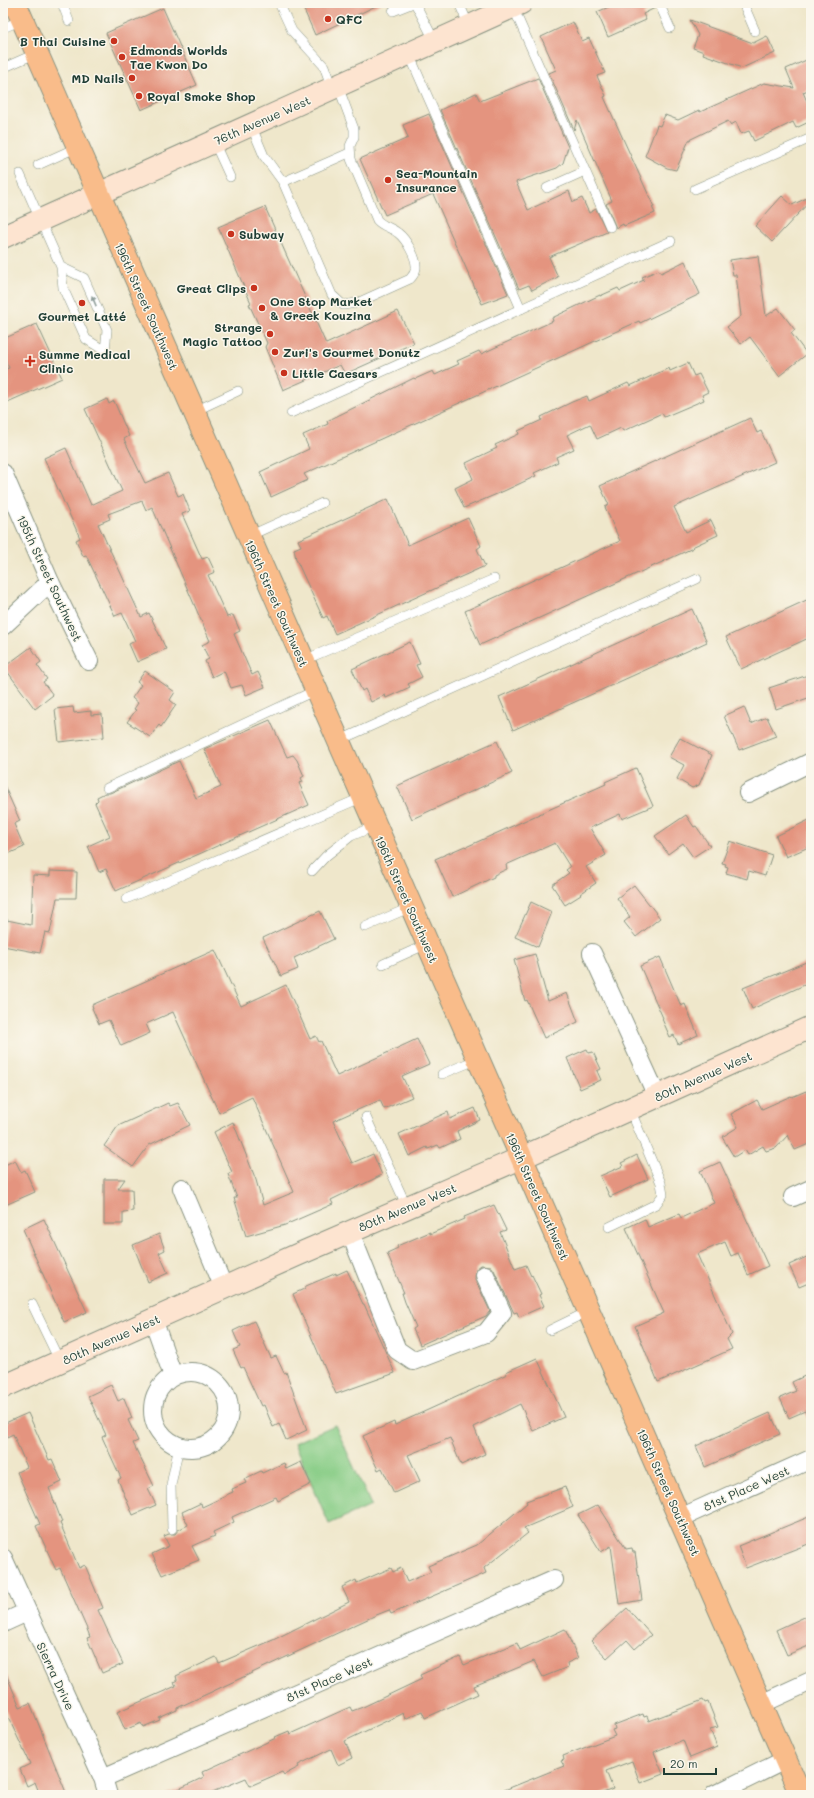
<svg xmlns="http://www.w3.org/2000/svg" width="814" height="1798" font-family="Mali,sans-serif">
  <rect width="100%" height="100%" fill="#fbf7ec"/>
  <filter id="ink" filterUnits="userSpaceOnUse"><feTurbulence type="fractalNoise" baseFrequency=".025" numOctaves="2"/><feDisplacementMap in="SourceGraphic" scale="8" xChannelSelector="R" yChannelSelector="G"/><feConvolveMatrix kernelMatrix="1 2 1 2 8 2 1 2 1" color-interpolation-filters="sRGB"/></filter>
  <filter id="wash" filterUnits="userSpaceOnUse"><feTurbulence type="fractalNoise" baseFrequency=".012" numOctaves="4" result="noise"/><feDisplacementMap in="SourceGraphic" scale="16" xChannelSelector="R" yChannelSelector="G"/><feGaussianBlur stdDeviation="0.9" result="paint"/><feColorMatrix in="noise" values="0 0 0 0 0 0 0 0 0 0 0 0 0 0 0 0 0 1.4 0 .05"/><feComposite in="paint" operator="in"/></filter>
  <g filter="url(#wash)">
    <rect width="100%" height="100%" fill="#efe7cb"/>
    <!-- green -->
    <path fill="#89cd87" stroke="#54855e" d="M335,1425L371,1505L329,1524L294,1443Z"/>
    <g id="blocks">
      <!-- building -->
      <g fill="#e4947f">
        <path d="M301,3H382L315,35Z"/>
        <path d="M618,3H653L655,8L643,14L646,20L608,37L597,12Z"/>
        <path d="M163,8L197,85L141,110L106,33Z"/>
        <path d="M690,20L753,43L767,36L775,53L742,68L703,54L704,52L693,48L698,35Z"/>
        <path d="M573,22L582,41L589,38L605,73L597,76L606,96L604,97L654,207H652L655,213L624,226L623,224L616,228L606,204L612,201L577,120L574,130L549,73L556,70L541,37Z"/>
        <path d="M811,58V89L803,92L811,111V121L796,128L793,122L754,141L749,131L741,134L736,122L731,125L728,121L689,140L676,170L667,168L645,156L657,125L660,126L665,115L678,120L699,110L700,112L764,83L794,88L786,69Z"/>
        <path d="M538,78L568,147L563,163L557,168L516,182L528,210L569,191L573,202L582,198L589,213L596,209L607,232L549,257L558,277L532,290L529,285L519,289L440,110L476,93L480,101Z"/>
        <path d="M429,114L508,294L482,304L433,194L385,215L360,159L408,138L403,125Z"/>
        <path d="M782,196L792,205L811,196V200L772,242L755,226Z"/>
        <path d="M265,207L326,344L398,311L414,343L345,374L340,365L283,390L265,347L267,343L249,304L251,303L218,227Z"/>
        <path d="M758,256L766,316L778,308L795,330L791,333L807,354L779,376L750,337L741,344L727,327L741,316L736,275H733L730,260Z"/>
        <path d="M685,261L700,294L640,323L639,321L304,474L308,480L271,497L260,472L309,449L303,435L328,424L327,421L414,378L415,379L433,371L435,375L459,364L457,361L479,351L481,354L553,321L552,318L600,295V296L618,288L620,291L644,280L642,277L659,270L661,273Z"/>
        <path d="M37,324L62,378L3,404V370L9,368L3,355V339Z"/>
        <path d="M688,363L694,376L699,374L708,392L702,395L704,400L664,417L662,413L623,431L621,428L597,439L590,424L567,435L574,449L556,457L558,462L534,473L536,476L504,491L464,508L455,488L473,479L466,463L497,448L495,445L519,434L518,431L542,420L541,417L572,402L587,396L589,401L628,383L630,386L669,368L670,371Z"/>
        <path d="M107,399L109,404L114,401L129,436L124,439L145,483L168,473L178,496L183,494L190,511L182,514L202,559L208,557L215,572L208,575L227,617L233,615L240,631L234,634L252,675L258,672L265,687L246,695L242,685L231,688L224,671L212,677L205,661L209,659L202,645L210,641L152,507L146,510L142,501L108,514L110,519L98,524L141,617L149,613L166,649L137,662L129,644L135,641L122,613L115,616L86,555L83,556L76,540L80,538L44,458L66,448L91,505L122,491L85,409Z"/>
        <path d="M750,418L757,433L761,431L775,462L674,507L686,532L711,520L718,535L692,547L693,548L480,645L465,611L620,541L605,507L609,505L600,486Z"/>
        <path d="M388,499L408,545L468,518L481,546L477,549L485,566L335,634L327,616L323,618L296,559L294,549L301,546L298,540Z"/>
        <path d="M811,598V637L741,669L726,637Z"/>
        <path d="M692,609L707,642L513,730L499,697Z"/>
        <path d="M410,642L420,664L416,665L422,677L408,684L410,687L386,698L385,695L371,702L365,689L362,691L352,669Z"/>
        <path d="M31,647L41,662L37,665L47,679L43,682L53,695L35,709L4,667Z"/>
        <path d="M145,671L175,692L170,700L176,705L161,727L159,725L150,737L127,722L136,710L134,709L138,703L132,698L141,685L137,682Z"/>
        <path d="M811,674V697L776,709L769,688Z"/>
        <path d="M73,707L74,713L91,711V715L102,714L104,737L59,742L55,709Z"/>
        <path d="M744,707L751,724L767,717L776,736L739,750L724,716Z"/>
        <path d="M270,720L287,757L293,755L297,760L304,776L301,778L303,782L299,783L309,805L116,891L106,869L99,872L88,846L110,836L95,803L98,800L97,797L105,793H110L179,761L196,798L221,787L204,749Z"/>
        <path d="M680,738L712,755L699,785L692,788L677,779L684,765L669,757Z"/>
        <path d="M497,741L512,773L412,819L397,786Z"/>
        <path d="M636,768L653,806L622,819L620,814L590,828L606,855L586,867L596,883L580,894L581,895L565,905L552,885L569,873L566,870L570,867L555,843L506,865L507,869L494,875V877L452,897L435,859L465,846L466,847L606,784L605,782Z"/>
        <path d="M3,783L20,821L14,824L24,847L3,856Z"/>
        <path d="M686,815L694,827L696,826L710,846L693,857L683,843L668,854L655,836Z"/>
        <path d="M811,819V846L786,857L776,836Z"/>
        <path d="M730,841L772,855L765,876L749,871L747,879L726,873L728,867L725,866L726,864L722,863Z"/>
        <path d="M50,871L77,872L76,898H57L50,933L45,932L40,953L3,946L7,920L31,925L33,875L50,876Z"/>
        <path d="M634,885L660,918L636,937L624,922L630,917L617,898Z"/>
        <path d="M531,902L552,912L538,947L515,937Z"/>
        <path d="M320,911L334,939L294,958L298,969L281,976L263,938Z"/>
        <path d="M215,950L241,1006L286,985L310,1039L316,1036L319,1042L321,1041L337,1076L417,1039L429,1064L402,1076L412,1097L384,1109L380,1100L333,1121L352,1163L373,1154L382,1175L331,1200L333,1204L285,1225L246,1236L234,1198H237L228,1174L232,1172L214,1132L233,1122L256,1180L263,1205L294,1192L252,1097L219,1113L173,1012L146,1024L150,1033L121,1046L109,1020L99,1024L92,1008H93L92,1005Z"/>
        <path d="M535,954L548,1001L567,993L578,1022L544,1038L527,1000L525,1001L514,960Z"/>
        <path d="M660,957L681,1006L685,1004L698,1035L678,1044L674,1035L670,1037L662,1019L663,1018L640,966Z"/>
        <path d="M811,960V982L752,1009L743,988Z"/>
        <path d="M587,1049L589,1053L593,1052L601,1069L597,1071L601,1080L580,1089L567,1058Z"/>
        <path d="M806,1091L811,1101V1143L795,1150L788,1135L776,1148L766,1151L763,1146L748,1155L745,1150L734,1157L722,1137L738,1127L731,1114L757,1100L762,1109L791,1096L792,1097Z"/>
        <path d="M168,1103L170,1106L178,1103L190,1125L149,1145L133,1167L104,1146L118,1126Z"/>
        <path d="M475,1108L480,1120L457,1131L460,1139L440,1148L438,1145L428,1149L427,1147L409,1156L399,1134L448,1112L450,1119Z"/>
        <path d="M637,1155L648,1179L610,1197L600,1176L623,1166L621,1163Z"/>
        <path d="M15,1160L21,1172L25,1170L35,1192L3,1206V1166Z"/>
        <path d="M720,1162L768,1266L748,1275L738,1253L731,1256L725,1242L697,1254L732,1334L727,1339L732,1349L658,1382L635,1326L664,1313L626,1228L645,1219L648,1227L679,1214L681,1218L714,1203L700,1171Z"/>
        <path d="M104,1179H125L118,1189H132L133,1211L123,1212V1224H104Z"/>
        <path d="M494,1205L506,1230L500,1232L515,1269L526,1265L531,1276L532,1275L541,1294L539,1295L544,1306L519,1317L517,1312L514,1313L494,1270L491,1266L481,1265L476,1269L475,1279L490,1311L486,1316L420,1345L413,1329L416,1327L405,1302L402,1293H404L387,1253L398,1248L397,1246L430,1232V1234L465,1219L464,1217Z"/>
        <path d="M44,1219L87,1312L64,1322L23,1229Z"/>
        <path d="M159,1234L165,1250L159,1253L168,1273L148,1282L133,1245Z"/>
        <path d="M811,1255V1282L799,1287L789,1265Z"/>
        <path d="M347,1270L363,1304H364L395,1373L336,1394L293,1294L304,1289L306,1286L332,1275L336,1273V1275Z"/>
        <path d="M254,1321L271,1358L276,1356L284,1373L286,1372L307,1430L286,1440L279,1424L273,1427L264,1405L261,1406L243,1367L241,1368L233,1350L240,1347L233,1331Z"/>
        <path d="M537,1358L564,1417L533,1431L520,1404L474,1427L485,1454L461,1465L450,1438L408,1455L420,1481L394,1493L382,1468L378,1470L363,1436L394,1422L395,1425L507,1374L506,1372Z"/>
        <path d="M811,1373V1424L805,1411L789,1418L780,1398L796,1391L792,1382Z"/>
        <path d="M111,1385L118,1401L124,1398L132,1418L128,1420L138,1441L133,1443L154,1486L148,1489L156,1505L133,1515L118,1480L121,1478L102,1437L106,1435L88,1396Z"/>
        <path d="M28,1413L49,1460L52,1459L62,1482L49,1488L62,1522L60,1523L79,1568L85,1565L103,1608L98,1610L123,1664L102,1673L87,1638L90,1637L87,1629L60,1568L56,1570L36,1526L40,1524L17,1472L27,1467L13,1434L3,1439V1424Z"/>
        <path d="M770,1413L780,1434L705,1467L696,1446Z"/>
        <path d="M301,1462L311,1484L278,1501L276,1497L232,1517L234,1522L213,1532L215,1536L192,1546L199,1560L162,1575L152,1554L169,1546L164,1536L169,1534H175L178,1530L188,1525L182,1512L201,1503L202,1507L226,1496V1495L233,1492L232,1489L246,1483L244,1479L261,1471L262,1473L284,1463L286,1469Z"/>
        <path d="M565,1487L573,1507L524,1528L528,1533L484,1568L486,1573L391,1614L389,1610L374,1616L177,1708V1710L159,1718L160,1720L143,1727L141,1723L125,1730L117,1712L176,1686L174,1682L177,1680L176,1676L216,1657L219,1663L273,1640L349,1602L342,1587L356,1580L357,1583L391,1568L393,1572L401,1568L407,1582L431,1572L428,1566L477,1545L527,1503L526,1501Z"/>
        <path d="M598,1505L626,1549L632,1548L633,1552H635L642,1600L619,1604L611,1546L601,1552L578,1515Z"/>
        <path d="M811,1516V1543L746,1568L738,1546Z"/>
        <path d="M627,1608L651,1635L635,1649L627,1640L607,1658L591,1641Z"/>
        <path d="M811,1614V1645L787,1655L776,1630Z"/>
        <path d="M565,1629L578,1658L567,1663L568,1667L543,1677L534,1661L474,1686L478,1694L425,1718L422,1711L405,1719L403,1713L345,1741L352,1758L338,1765L331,1749L298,1765L299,1767L284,1775L282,1772L250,1786L246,1778L205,1795H166L204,1777L202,1772L276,1738L275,1737L289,1731L290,1734L350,1707L352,1711L363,1707L422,1679L420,1675L460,1657L464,1665L517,1643L520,1650Z"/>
        <path d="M3,1667L20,1707L30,1703L67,1795H40L35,1782L27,1786L20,1769L30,1764L3,1706Z"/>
        <path d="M703,1700L705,1703L708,1702L718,1727L710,1729L717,1747L690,1758L683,1740L654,1752L663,1774L640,1783L632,1761L606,1771L613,1789L598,1795H492L564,1766L561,1761L564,1760L563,1756L615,1736L612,1730L615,1729L614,1725L643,1714L644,1717L647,1716L649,1721Z"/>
      </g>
    </g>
  </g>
  <g filter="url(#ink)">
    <use href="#blocks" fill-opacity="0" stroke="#879280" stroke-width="1"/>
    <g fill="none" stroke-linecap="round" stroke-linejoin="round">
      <!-- lane casing -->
      <g stroke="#879280" stroke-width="10">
        <g id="lane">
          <path d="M62,3L69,21"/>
          <path d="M279,3L292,31L324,66L332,88"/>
          <path d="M415,3L435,42"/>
          <path d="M459,3L469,26"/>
          <path d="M659,3L670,28"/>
          <path d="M743,3L755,31"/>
          <path d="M513,7L610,227"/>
          <path d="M393,11L413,3"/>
          <path d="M3,28L22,20"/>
          <path d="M409,54L521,309"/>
          <path d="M3,68L37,53"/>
          <path d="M251,125L264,156L283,182L332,295L343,305L357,303L410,279C413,276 415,273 416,268C417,258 406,239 398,233C391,227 383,227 377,220L351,159L350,146L354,137V129L338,86"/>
          <path d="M214,142L230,177"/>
          <path d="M38,165L78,147"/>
          <path d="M20,174L61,267L63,288L86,339L105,351L107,330L84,278L61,267"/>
          <path d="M283,182L349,153"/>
          <path d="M547,188L585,171"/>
          <path d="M695,189L811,138"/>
          <path d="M193,412L238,391"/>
          <path d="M291,413L671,241"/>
          <path d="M249,536L322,503"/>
          <path d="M302,661L494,579"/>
          <path d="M338,741L697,579"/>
          <path d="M107,788L316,690"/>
          <path d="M312,871L326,856L351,836L375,826"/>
          <path d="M126,899L363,797"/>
          <path d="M365,927L411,907"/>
          <path d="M383,964L427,944"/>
          <path d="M442,1074L478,1059"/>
          <path d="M366,1117L407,1207"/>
          <path d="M609,1227L656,1204L663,1195L661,1183L630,1109"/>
          <path d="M32,1304L60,1362"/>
          <path d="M550,1330L589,1311"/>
          <path d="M172,1529L171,1485L179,1446"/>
        </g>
      </g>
      <!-- street casing -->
      <g stroke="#879280" stroke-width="20">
        <g id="street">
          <path d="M3,473L50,582L89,661"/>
          <path d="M3,626L50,582"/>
          <path d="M748,793L811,762"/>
          <path d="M592,953L657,1096"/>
          <path d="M182,1188L224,1288"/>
          <path d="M793,1197L811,1189"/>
          <path d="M350,1232L397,1350L413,1361L486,1333L502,1313L485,1275"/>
          <path d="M153,1319L173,1376"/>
          <circle cx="191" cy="1410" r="38"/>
          <path d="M680,1518L811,1459"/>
          <path d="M3,1558L103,1778L108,1795"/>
          <path d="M3,1623L27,1612"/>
          <path d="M761,1704L811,1681"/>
          <path d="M103,1778L554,1580"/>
          <path d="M714,1795L785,1760"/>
        </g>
      </g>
      <!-- secondary casing -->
      <g stroke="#879280" stroke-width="24">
        <g id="secondary">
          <path d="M3,237L521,3"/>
          <path d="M3,1387L297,1255L521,1158L811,1027"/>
        </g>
      </g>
      <!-- primary casing -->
      <g stroke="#879280" stroke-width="24">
        <path id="primary" d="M15,3L801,1795"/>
      </g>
      <!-- lane -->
      <use href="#lane" stroke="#fff" stroke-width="9"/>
      <!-- street -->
      <use href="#street" stroke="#fff" stroke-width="18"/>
      <!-- secondary -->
      <use href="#secondary" stroke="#fde4d0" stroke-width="22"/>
      <!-- primary -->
      <use href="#primary" stroke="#f9bc8a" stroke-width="22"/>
    </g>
    <!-- one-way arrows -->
    <defs><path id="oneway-solid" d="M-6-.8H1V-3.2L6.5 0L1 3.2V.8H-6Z"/></defs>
    <use fill="#8f9e9a" href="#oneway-solid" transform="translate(94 301) rotate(-113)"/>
  </g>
  <!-- markers -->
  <g fill="#c8321e" stroke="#fbf7ec" stroke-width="1.5">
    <circle cx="328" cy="19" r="4"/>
    <circle cx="114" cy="41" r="4"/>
    <circle cx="122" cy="57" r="4"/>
    <circle cx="132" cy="78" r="4"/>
    <circle cx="139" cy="96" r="4"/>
    <circle cx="388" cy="180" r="4"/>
    <circle cx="231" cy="234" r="4"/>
    <circle cx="254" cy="288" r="4"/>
    <circle cx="82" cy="303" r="4"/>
    <circle cx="262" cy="308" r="4"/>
    <circle cx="270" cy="334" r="4"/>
    <circle cx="275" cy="352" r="4"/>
    <path d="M28 355h4v4h4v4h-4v4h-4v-4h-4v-4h4z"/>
    <circle cx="284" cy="373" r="4"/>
  </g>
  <g text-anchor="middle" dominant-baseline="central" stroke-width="3" stroke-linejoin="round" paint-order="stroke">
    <!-- poi labels -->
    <g font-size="12" font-weight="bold" fill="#1f3d34" stroke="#fbf7ec" text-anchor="start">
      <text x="336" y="19">QFC</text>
      <text x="106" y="41" text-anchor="end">B Thai Cuisine</text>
      <text x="130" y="50">Edmonds Worlds<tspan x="130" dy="14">Tae Kwon Do</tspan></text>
      <text x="124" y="78" text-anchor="end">MD Nails</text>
      <text x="147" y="96">Royal Smoke Shop</text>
      <text x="396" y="173">Sea-Mountain<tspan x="396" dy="14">Insurance</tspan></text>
      <text x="239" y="234">Subway</text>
      <text x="246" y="288" text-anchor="end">Great Clips</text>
      <text x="270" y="301">One Stop Market<tspan x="270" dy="14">&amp; Greek Kouzina</tspan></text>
      <text x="82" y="316" text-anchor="middle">Gourmet Latté</text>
      <text x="262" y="327" text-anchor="end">Strange<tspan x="262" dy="14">Magic Tattoo</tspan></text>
      <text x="283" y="352">Zuri's Gourmet Donutz</text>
      <text x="39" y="354">Summe Medical<tspan x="39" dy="14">Clinic</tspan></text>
      <text x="292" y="373">Little Caesars</text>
    </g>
    <!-- street labels -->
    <g font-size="12" fill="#1f3d34" stroke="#fbf7ec">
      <text transform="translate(262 120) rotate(-24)">76th Avenue West</text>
      <text transform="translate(147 306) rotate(66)">196th Street Southwest</text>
      <text transform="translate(50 578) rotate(65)">195th Street Southwest</text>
      <text transform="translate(277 603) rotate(66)">196th Street Southwest</text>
      <text transform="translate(407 899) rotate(66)">196th Street Southwest</text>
      <text transform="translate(703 1076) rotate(-24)">80th Avenue West</text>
      <text transform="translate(538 1196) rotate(66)">196th Street Southwest</text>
      <text transform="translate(407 1207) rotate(-23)">80th Avenue West</text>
      <text transform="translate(111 1339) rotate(-24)">80th Avenue West</text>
      <text transform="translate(746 1488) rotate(-24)">81st Place West</text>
      <text transform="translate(669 1492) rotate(66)">196th Street Southwest</text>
      <text transform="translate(56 1676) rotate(65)">Sierra Drive</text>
      <text transform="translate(329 1679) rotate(-24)">81st Place West</text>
    </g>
  </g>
  <!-- margin -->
  <rect width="814" height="1798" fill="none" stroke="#fbf7ec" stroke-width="16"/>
  <!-- scale -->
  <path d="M664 1768v6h52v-6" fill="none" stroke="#1f3d34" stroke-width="2"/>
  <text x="670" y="1768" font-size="12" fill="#1f3d34" stroke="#fbf7ec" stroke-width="3" paint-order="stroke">20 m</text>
</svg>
